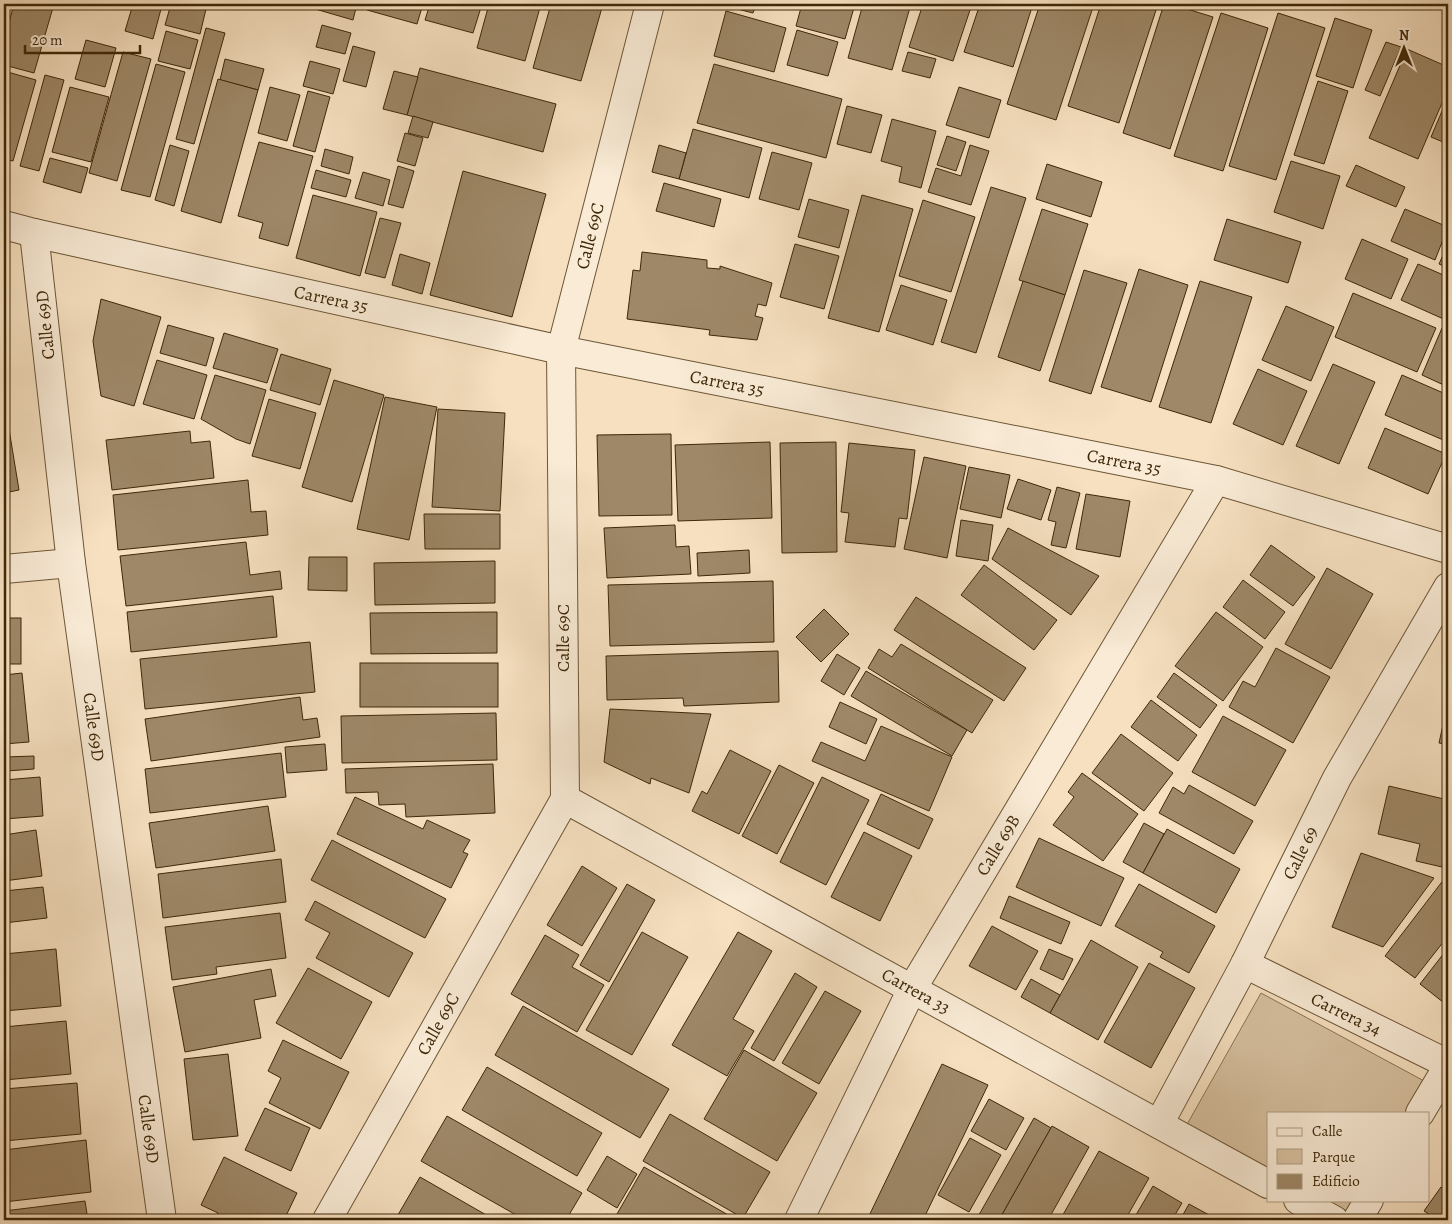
<svg xmlns="http://www.w3.org/2000/svg" width="1452" height="1224" font-family="Alegreya,serif">
  <rect width="100%" height="100%" fill="#f6e0c0"/>
  <filter id="stains"><feTurbulence type="fractalNoise" baseFrequency=".004" numOctaves="4"/><feColorMatrix values="0 0 0 0 .2 0 0 0 0 .09 0 0 0 0 .02 0 0 0 .5 -.17"/></filter>
  <radialGradient id="worn" r=".72"><stop offset=".6" stop-color="#630" stop-opacity="0"/><stop offset="1" stop-color="#630" stop-opacity=".3"/></radialGradient>
  <!-- green -->
  <g fill="#d7c1a1" stroke="#8a7454">
    <path d="M1261,993L1426,1082L1407,1113H1268V1170L1185,1128Z"/>
    <path d="M1327,1200H1353L1347,1211Z"/>
  </g>
  <!-- building -->
  <g fill="#9e8868" stroke="#3e2808">
    <path d="M14,4H54L34,73L4,65V41Z"/>
    <path d="M133,4H143L161,9L153,39L125,31Z"/>
    <path d="M171,4L207,5L200,34L165,25Z"/>
    <path d="M211,4H228L227,8Z"/>
    <path d="M298,4H357L353,20Z"/>
    <path d="M369,4H423L417,24L367,10Z"/>
    <path d="M430,4H482L473,33L425,20Z"/>
    <path d="M489,4H541L525,61L477,48Z"/>
    <path d="M551,4H603L581,81L533,68Z"/>
    <path d="M718,4H756L753,13Z"/>
    <path d="M802,4H855L845,39L796,26Z"/>
    <path d="M863,4H911L892,70L848,58Z"/>
    <path d="M923,4H972L953,61L909,47Z"/>
    <path d="M980,4H1033L1013,67L964,52Z"/>
    <path d="M1040,4H1094L1056,120L1007,104Z"/>
    <path d="M1101,4H1158L1119,123L1068,106Z"/>
    <path d="M1164,4H1171L1213,17L1170,149L1123,133Z"/>
    <path d="M726,11L786,28L774,72L714,56Z"/>
    <path d="M1221,13L1268,28L1223,171L1174,156Z"/>
    <path d="M1278,13L1325,28L1276,180L1229,166Z"/>
    <path d="M1335,18L1372,30L1353,88L1316,76Z"/>
    <path d="M322,25L351,33L345,54L316,47Z"/>
    <path d="M206,28L225,33L194,144L176,139Z"/>
    <path d="M797,30L838,42L828,76L787,65Z"/>
    <path d="M166,31L198,40L190,69L158,61Z"/>
    <path d="M86,40L116,48L105,87L75,79Z"/>
    <path d="M1386,42L1401,47L1380,96L1365,90Z"/>
    <path d="M353,46L375,52L366,87L343,81Z"/>
    <path d="M1407,49L1448,67V89L1418,159L1369,138Z"/>
    <path d="M123,52L151,59L117,181L89,173Z"/>
    <path d="M908,52L936,59L930,78L902,71Z"/>
    <path d="M225,59L264,69L258,90L220,80Z"/>
    <path d="M310,61L340,69L333,94L303,86Z"/>
    <path d="M156,64L185,72L150,197L121,190Z"/>
    <path d="M714,64L842,99L826,158L697,123Z"/>
    <path d="M420,68L556,104L543,152L407,115Z"/>
    <path d="M4,71L36,80L13,161L4,159Z"/>
    <path d="M394,71L418,77L407,115L383,109Z"/>
    <path d="M45,75L64,80L39,171L20,166Z"/>
    <path d="M218,79L258,90L221,223L181,211Z"/>
    <path d="M1318,81L1348,91L1324,164L1294,155Z"/>
    <path d="M70,87L109,97L91,162L52,152Z"/>
    <path d="M270,87L300,95L287,141L258,133Z"/>
    <path d="M959,87L1001,100L989,138L946,125Z"/>
    <path d="M308,91L330,97L315,152L293,146Z"/>
    <path d="M1448,97V144L1431,137Z"/>
    <path d="M847,106L882,115L871,153L837,144Z"/>
    <path d="M413,116L433,122L428,138L408,133Z"/>
    <path d="M892,119L936,131L921,188L899,182L902,167L881,161Z"/>
    <path d="M693,129L762,148L749,198L679,179Z"/>
    <path d="M405,133L423,138L415,166L397,161Z"/>
    <path d="M947,136L966,142L956,171L937,165Z"/>
    <path d="M259,142L313,156L288,246L259,238L263,223L238,216Z"/>
    <path d="M170,145L189,151L174,206L155,200Z"/>
    <path d="M659,145L686,153L679,179L652,172Z"/>
    <path d="M970,145L989,151L971,205L928,192L936,168L961,176Z"/>
    <path d="M325,149L353,157L349,174L321,166Z"/>
    <path d="M772,152L812,163L799,210L759,199Z"/>
    <path d="M50,158L88,168L81,193L43,182Z"/>
    <path d="M1291,161L1340,176L1323,229L1274,212Z"/>
    <path d="M1047,164L1102,182L1091,217L1036,199Z"/>
    <path d="M1356,165L1405,187L1396,207L1346,186Z"/>
    <path d="M398,166L414,171L403,208L388,204Z"/>
    <path d="M316,170L351,180L346,197L311,188Z"/>
    <path d="M463,171L546,194L512,317L430,295Z"/>
    <path d="M363,172L390,180L383,206L355,198Z"/>
    <path d="M664,183L721,199L714,227L656,211Z"/>
    <path d="M991,187L1026,198L976,353L941,342Z"/>
    <path d="M313,195L377,212L360,276L296,258Z"/>
    <path d="M862,195L913,209L879,332L828,318Z"/>
    <path d="M809,199L849,210L839,248L798,237Z"/>
    <path d="M923,200L975,217L951,292L899,276Z"/>
    <path d="M1042,209L1088,224L1065,295L1019,280Z"/>
    <path d="M1405,209L1448,227L1435,260L1391,241Z"/>
    <path d="M380,218L401,223L385,278L365,273Z"/>
    <path d="M1227,219L1301,242L1288,283L1214,260Z"/>
    <path d="M1362,239L1408,259L1391,299L1345,279Z"/>
    <path d="M795,244L839,256L824,309L780,297Z"/>
    <path d="M1448,244V268L1439,264Z"/>
    <path d="M642,252L707,260V268L720,269V266L772,283L766,306L758,304L755,316L763,318L757,340L709,335L710,330L627,319L633,270L640,271Z"/>
    <path d="M400,254L430,263L422,294L392,285Z"/>
    <path d="M1418,264L1448,277V321L1401,300Z"/>
    <path d="M1139,269L1188,285L1151,402L1101,387Z"/>
    <path d="M1084,270L1127,283L1091,394L1049,381Z"/>
    <path d="M1023,281L1065,295L1040,371L998,357Z"/>
    <path d="M1200,281L1252,297L1211,423L1159,407Z"/>
    <path d="M901,285L947,300L933,345L886,330Z"/>
    <path d="M1353,293L1436,328L1417,372L1335,337Z"/>
    <path d="M101,299L161,317L134,406L101,396L93,341Z"/>
    <path d="M1286,306L1334,327L1311,381L1262,360Z"/>
    <path d="M168,325L214,338L206,366L160,353Z"/>
    <path d="M1442,328L1448,330V387L1422,375Z"/>
    <path d="M224,333L278,349L267,383L213,368Z"/>
    <path d="M281,354L331,369L320,405L270,390Z"/>
    <path d="M157,360L207,375L194,419L143,404Z"/>
    <path d="M1333,364L1375,382L1339,464L1296,446Z"/>
    <path d="M1258,369L1307,391L1283,445L1233,424Z"/>
    <path d="M215,375L266,390L250,444L236,439L201,419Z"/>
    <path d="M1402,375L1448,395V442L1385,415Z"/>
    <path d="M334,380L384,395L352,502L302,487Z"/>
    <path d="M385,397L437,407L409,540L357,529Z"/>
    <path d="M269,399L316,413L300,469L252,456Z"/>
    <path d="M438,409L505,413L500,511L432,507Z"/>
    <path d="M1385,428L1446,454L1428,494L1368,468Z"/>
    <path d="M9,429L19,490L4,493V430Z"/>
    <path d="M190,431L191,443L210,441L214,478L112,490L106,440Z"/>
    <path d="M671,434L672,515L599,516L597,435Z"/>
    <path d="M770,442L772,518L678,521L675,445Z"/>
    <path d="M836,442L837,552L782,553L780,443Z"/>
    <path d="M849,443L915,450L907,519L899,518L895,547L845,542L849,513L841,512Z"/>
    <path d="M924,457L966,466L947,558L904,549Z"/>
    <path d="M969,467L1010,475L1001,518L960,509Z"/>
    <path d="M1018,479L1051,490L1041,520L1007,509Z"/>
    <path d="M248,480L251,512L266,511L268,535L118,550L113,495Z"/>
    <path d="M1057,487L1080,493L1066,548L1051,545L1056,522L1048,520Z"/>
    <path d="M1086,494L1130,501L1120,557L1076,549Z"/>
    <path d="M424,514H500V549H425Z"/>
    <path d="M961,520L993,525L988,561L956,556Z"/>
    <path d="M675,525L676,547L689,546L691,574L607,578L604,528Z"/>
    <path d="M1008,528L1099,576L1071,615L992,559Z"/>
    <path d="M246,542L250,575L280,571L282,589L126,606L120,556Z"/>
    <path d="M1271,545L1315,577L1293,606L1250,575Z"/>
    <path d="M749,550L750,573L698,576L697,553Z"/>
    <path d="M309,557H347V591L308,590Z"/>
    <path d="M495,561V603L375,605L374,563Z"/>
    <path d="M984,565L1057,620L1034,650L961,595Z"/>
    <path d="M1327,568L1373,594L1331,669L1285,644Z"/>
    <path d="M1243,580L1285,612L1265,639L1223,607Z"/>
    <path d="M773,581L774,642L610,646L608,585Z"/>
    <path d="M273,596L277,637L131,652L127,612Z"/>
    <path d="M916,597L1026,668L1004,701L894,630Z"/>
    <path d="M824,609L849,634L821,662L796,637Z"/>
    <path d="M497,612V653L371,654L370,613Z"/>
    <path d="M1216,612L1263,647L1223,701L1175,666Z"/>
    <rect x="4" y="618" width="17" height="46"/>
    <path d="M310,642L315,692L145,709L140,659Z"/>
    <path d="M901,644L993,700L972,733L868,668L879,649L892,657Z"/>
    <path d="M1276,648L1330,677L1293,743L1229,707L1243,681L1255,687Z"/>
    <path d="M778,651L779,702L684,706L683,698L607,700L606,656Z"/>
    <path d="M837,654L860,668L844,695L821,681Z"/>
    <rect x="360" y="663" width="138" height="44"/>
    <path d="M866,671L967,730L952,756L851,696Z"/>
    <path d="M22,673L29,742L4,744V675Z"/>
    <path d="M1174,673L1217,705L1200,728L1157,697Z"/>
    <path d="M300,697L303,720L317,718L320,737L151,761L145,719Z"/>
    <path d="M1151,700L1197,735L1178,761L1131,727Z"/>
    <path d="M840,702L877,719L866,744L829,727Z"/>
    <path d="M1448,702V745L1439,743Z"/>
    <path d="M610,709L711,714L689,793L651,778L650,784L604,762Z"/>
    <path d="M496,713L497,760L342,763L341,716Z"/>
    <path d="M1223,716L1286,750L1255,806L1192,772Z"/>
    <path d="M881,726L952,757L929,811L812,761L821,742L865,761Z"/>
    <path d="M1121,734L1173,773L1144,811L1092,773Z"/>
    <path d="M325,744L327,770L287,773L285,747Z"/>
    <path d="M730,750L771,771L739,834L692,811L702,791L707,794Z"/>
    <path d="M281,753L286,797L150,813L145,769Z"/>
    <path d="M34,756V769L6,771L5,757Z"/>
    <path d="M493,764L495,813L406,817L405,804L379,805L378,792L346,793L345,769Z"/>
    <path d="M779,765L814,783L777,854L742,836Z"/>
    <path d="M1082,773L1138,814L1103,861L1053,825L1074,797L1068,792Z"/>
    <path d="M40,777L43,816L4,819V780Z"/>
    <path d="M822,777L869,800L826,885L780,862Z"/>
    <path d="M1189,785L1253,821L1234,854L1159,813L1173,787L1184,794Z"/>
    <path d="M1389,786L1448,800V850L1445,849L1442,867L1416,861L1420,844L1378,834Z"/>
    <path d="M881,794L933,819L919,849L867,824Z"/>
    <path d="M355,797L423,829L427,820L470,840L463,852L468,854L451,888L337,834Z"/>
    <path d="M268,806L275,851L156,868L149,823Z"/>
    <path d="M1144,823L1164,834L1143,873L1123,862Z"/>
    <path d="M1167,829L1240,869L1216,913L1143,873Z"/>
    <path d="M36,830L42,876L4,881V835Z"/>
    <path d="M864,832L912,856L880,921L831,897Z"/>
    <path d="M1039,838L1124,878L1101,926L1016,887Z"/>
    <path d="M332,840L446,899L425,938L311,880Z"/>
    <path d="M1361,853L1434,878L1383,947L1332,927Z"/>
    <path d="M281,859L286,902L163,918L158,874Z"/>
    <path d="M582,866L617,888L582,946L547,925Z"/>
    <path d="M1448,874V936L1415,978L1385,956Z"/>
    <path d="M627,884L655,900L609,982L580,965Z"/>
    <path d="M1139,884L1215,926L1189,973L1160,957L1163,952L1115,926Z"/>
    <path d="M43,887L47,918L4,923V891Z"/>
    <path d="M1009,896L1070,922L1061,944L1000,918Z"/>
    <path d="M315,901L413,953L389,997L316,958L330,933L305,920Z"/>
    <path d="M280,913L286,958L216,967L217,974L172,980L165,927Z"/>
    <path d="M992,926L1038,951L1016,990L969,966Z"/>
    <path d="M642,932L688,957L632,1055L586,1030Z"/>
    <path d="M738,932L772,951L733,1019L754,1031L727,1076L672,1045Z"/>
    <path d="M545,935L579,955L572,967L604,985L577,1032L511,994Z"/>
    <path d="M1091,940L1138,967L1098,1040L1050,1013Z"/>
    <path d="M1448,948V1006L1420,984Z"/>
    <path d="M56,949L61,1006L4,1011V954Z"/>
    <path d="M1049,949L1073,959L1063,980L1040,969Z"/>
    <path d="M1149,963L1195,988L1151,1068L1104,1042Z"/>
    <path d="M308,968L372,1002L341,1059L276,1023Z"/>
    <path d="M271,969L276,996L254,1000L261,1038L185,1052L173,987Z"/>
    <path d="M795,973L817,987L774,1061L751,1048Z"/>
    <path d="M1031,979L1060,995L1050,1013L1021,997Z"/>
    <path d="M825,991L861,1011L819,1084L782,1063Z"/>
    <path d="M523,1006L669,1089L640,1138L495,1055Z"/>
    <path d="M66,1021L71,1074L4,1080V1027Z"/>
    <path d="M283,1040L349,1072L320,1129L269,1103L281,1078L268,1071Z"/>
    <path d="M744,1050L817,1093L777,1161L704,1119Z"/>
    <path d="M228,1054L238,1136L193,1140L184,1059Z"/>
    <path d="M942,1064L988,1085L923,1220H867Z"/>
    <path d="M487,1067L602,1133L577,1176L462,1110Z"/>
    <path d="M77,1083L81,1134L4,1141V1089Z"/>
    <path d="M989,1099L1024,1118L1006,1150L971,1131Z"/>
    <path d="M265,1108L310,1128L291,1171L245,1150Z"/>
    <path d="M670,1114L770,1172L743,1218L643,1161Z"/>
    <path d="M447,1116L582,1193L566,1220H525L421,1161Z"/>
    <path d="M1034,1118L1051,1128L999,1220H976Z"/>
    <path d="M1052,1126L1089,1147L1048,1220H999Z"/>
    <path d="M970,1138L1001,1155L969,1212L938,1195Z"/>
    <path d="M86,1140L91,1192L4,1202V1150Z"/>
    <path d="M1099,1151L1149,1178L1125,1220H1060Z"/>
    <path d="M607,1156L637,1174L617,1208L587,1190Z"/>
    <path d="M224,1157L297,1193L284,1220H215L218,1213L201,1205Z"/>
    <path d="M644,1167L737,1220H627L617,1214Z"/>
    <path d="M420,1177L488,1216L486,1220H395Z"/>
    <path d="M1153,1186L1182,1203L1172,1220H1133Z"/>
    <path d="M1441,1187L1448,1192V1220H1438L1424,1211Z"/>
    <path d="M85,1201L88,1220H4V1211Z"/>
    <path d="M1189,1204L1211,1216L1209,1220H1180Z"/>
    <path d="M607,1214L617,1220H604Z"/>
  </g>
  <g fill="none" stroke-linecap="round" stroke-linejoin="round">
    <!-- minor casing -->
    <g stroke="#6c5636" stroke-width="30">
      <g id="minor">
        <path d="M4,225L34,233L561,350L1216,480L1448,549"/>
        <path d="M34,233L71,563L162,1220"/>
        <path d="M4,569L71,563"/>
        <path d="M565,799L1268,1184"/>
        <path d="M1245,964L1448,1064"/>
        <path d="M1420,1113L1448,1066"/>
        <path d="M1159,1124L1245,964L1337,778L1448,587"/>
        <path d="M1298,1200L1334,1220"/>
        <path d="M327,1220L565,799L561,350L650,4"/>
        <path d="M799,1220L912,989L1216,480"/>
        <path d="M1357,1220L1369,1200"/>
      </g>
    </g>
    <!-- minor -->
    <use href="#minor" stroke="#f9ebd6" stroke-width="28"/>
  </g>
  <g text-anchor="middle" dominant-baseline="central" stroke-width="4" stroke-linejoin="round" paint-order="stroke">
    <!-- street labels -->
    <g font-size="18" fill="#3e2808" stroke="#f9ebd6">
      <text transform="translate(590 236) rotate(-76)">Calle 69C</text>
      <text transform="translate(331 299) rotate(12)">Carrera 35</text>
      <text transform="translate(45 325) rotate(-96)">Calle 69D</text>
      <text transform="translate(727 383) rotate(11)">Carrera 35</text>
      <text transform="translate(1124 462) rotate(11)">Carrera 35</text>
      <text transform="translate(563 638) rotate(-90)">Calle 69C</text>
      <text transform="translate(94 727) rotate(82)">Calle 69D</text>
      <text transform="translate(998 845) rotate(-59)">Calle 69B</text>
      <text transform="translate(1300 853) rotate(-64)">Calle 69</text>
      <text transform="translate(916 991) rotate(29)">Carrera 33</text>
      <text transform="translate(1346 1014) rotate(26)">Carrera 34</text>
      <text transform="translate(438 1024) rotate(-61)">Calle 69C</text>
      <text transform="translate(149 1129) rotate(82)">Calle 69D</text>
    </g>
  </g>
  <!-- margin -->
  <rect width="1452" height="1224" fill="none" stroke="#f6e0c0" stroke-width="20"/>
  <rect x="5" y="5" width="1442" height="1214" fill="none" stroke="#3e2808" stroke-width="2.5"/>
  <rect x="10" y="10" width="1432" height="1204" fill="none" stroke="#3e2808"/>
  <!-- legend -->
  <rect x="1267" y="1112" width="162" height="90" fill="#f9ebd6" stroke="#ae9d84"/>
  <rect x="1277" y="1128" width="25" height="8" fill="#f9ebd6" stroke="#ae9d84"/>
  <text x="1312" y="1136" font-size="15" fill="#3e2808">Calle</text>
  <rect x="1277" y="1149" width="25" height="15" fill="#d7c1a1" stroke="#ae9d84"/>
  <text x="1312" y="1162" font-size="15" fill="#3e2808">Parque</text>
  <rect x="1277" y="1174" width="25" height="15" fill="#9e8868" stroke="#ae9d84"/>
  <text x="1312" y="1186" font-size="15" fill="#3e2808">Edificio</text>
  <!-- north arrow -->
  <g transform="translate(1404 48)" stroke="#f9ebd6" stroke-width="4" paint-order="stroke">
  <path d="M0-4L9 19L0 12L-9 19Z" fill="#3e2808"/>
  <text y="-8" font-size="14" font-weight="bold" text-anchor="middle" fill="#3e2808">N</text>
  </g>
  <!-- scale -->
  <path d="M25 45v8h115v-8" fill="none" stroke="#3e2808" stroke-width="2.5"/>
  <text x="32" y="45" font-size="15" fill="#3e2808" stroke="#f9ebd6" stroke-width="4" paint-order="stroke">20 m</text>
  <rect width="100%" height="100%" filter="url(#stains)"/>
  <rect width="100%" height="100%" fill="url(#worn)"/>
</svg>
